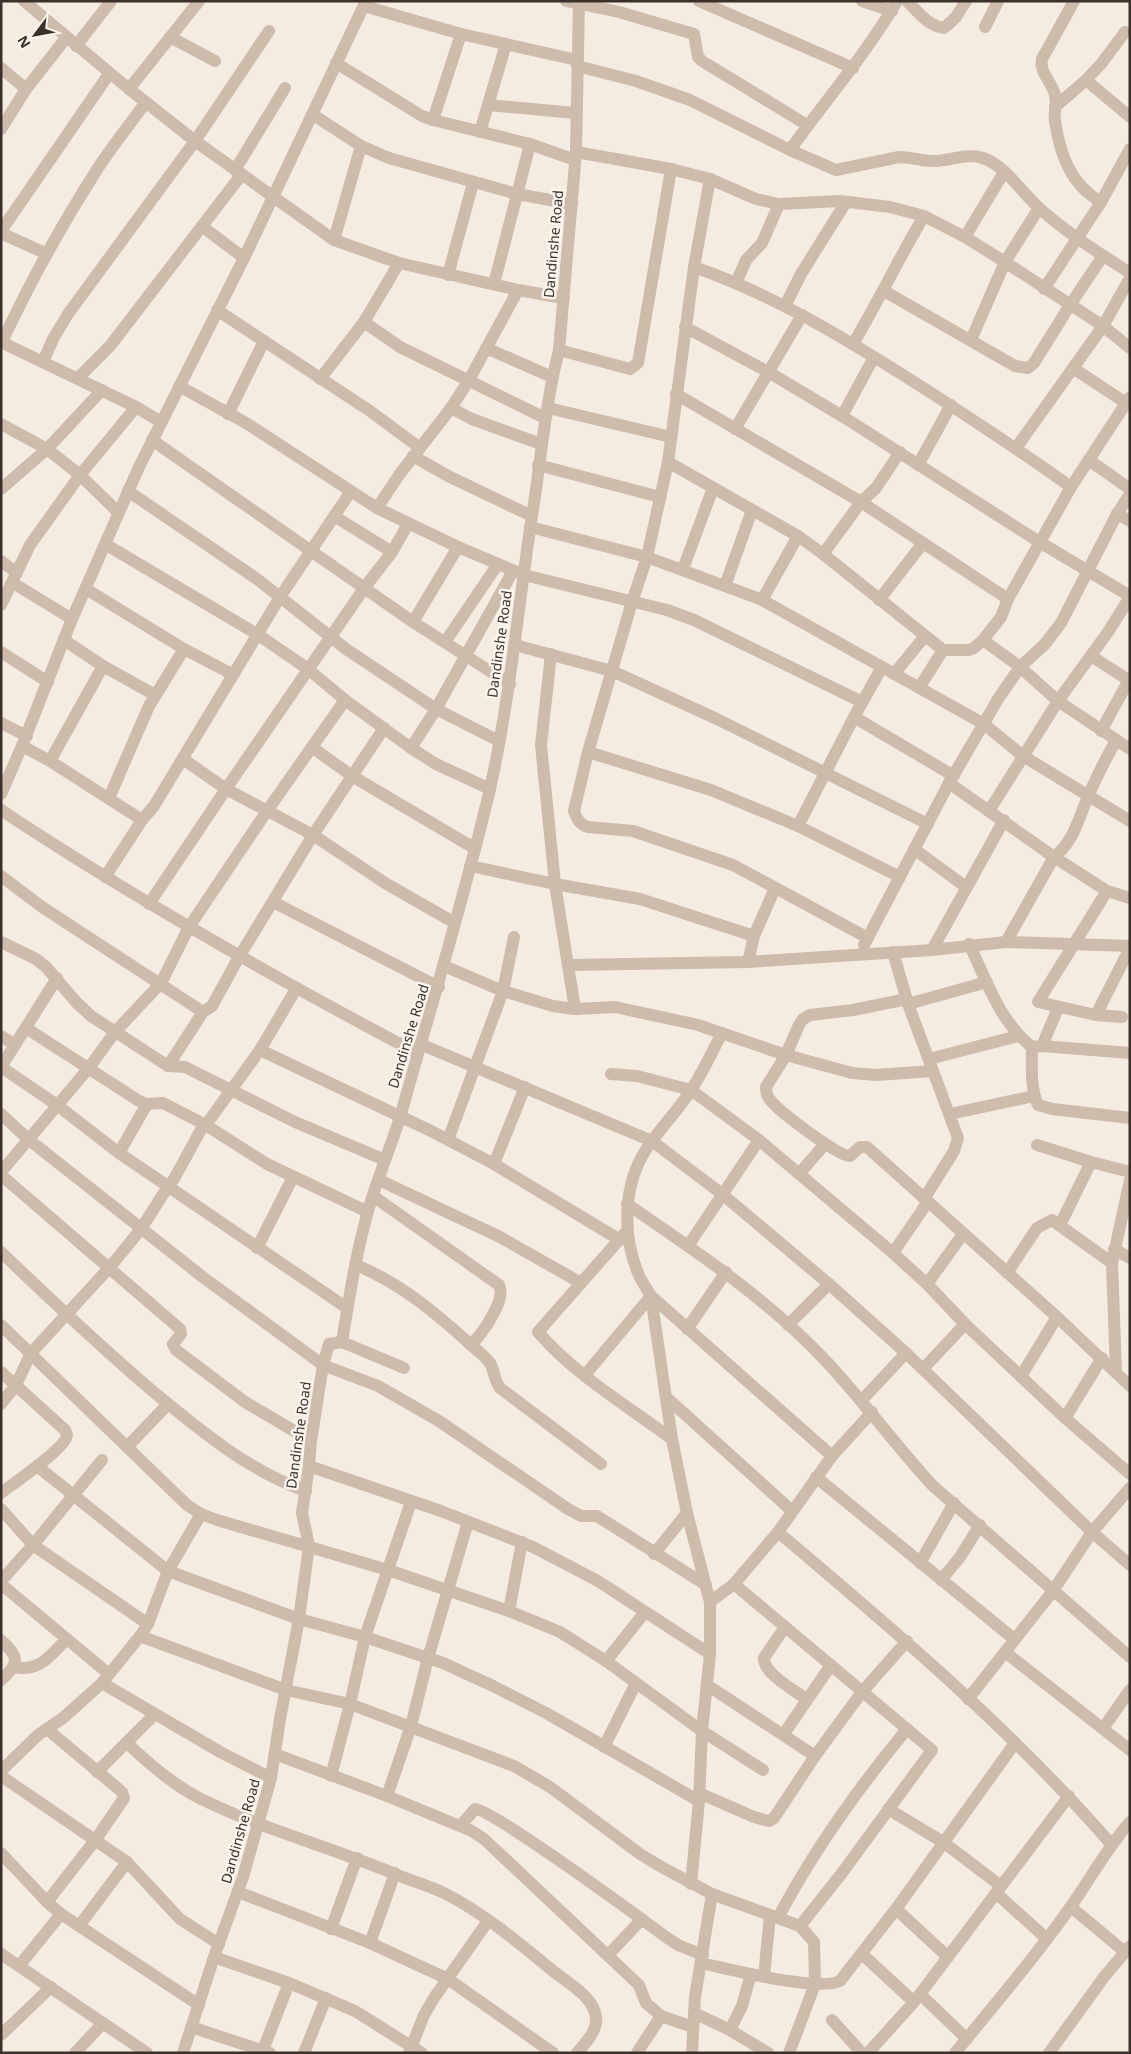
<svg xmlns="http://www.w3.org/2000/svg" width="1131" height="2054" font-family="'Noto Sans',sans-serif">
  <rect width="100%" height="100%" fill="#f4ebe1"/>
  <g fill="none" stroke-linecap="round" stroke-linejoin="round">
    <!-- minor -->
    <g stroke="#cdbbac" stroke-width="12">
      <path d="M24,1L129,89L195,141L334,240L399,263L518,290L564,298"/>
      <path d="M566,1L619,12L694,34L698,57L702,61L807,125"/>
      <path d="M699,1L853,68"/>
      <path d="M862,1L892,11"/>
      <path d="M907,1C918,12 928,26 944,28L956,17L966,1"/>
      <path d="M1074,1L1042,59C1039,72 1052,82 1055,95C1058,103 1053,113 1055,121C1060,155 1071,185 1101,202"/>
      <path d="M364,6L461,34L577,60"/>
      <path d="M985,27L998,1"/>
      <path d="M170,37L215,61"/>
      <path d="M76,46L111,1"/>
      <path d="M336,63L422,116L433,120L530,144L575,160"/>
      <path d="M577,66L636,81L690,100L790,150L836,170L899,157C912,157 925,162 937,161C952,160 969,153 983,158C1006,166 1021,192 1039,208C1067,233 1099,253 1130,273"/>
      <path d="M1,68L26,89"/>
      <path d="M1086,80L1130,117"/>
      <path d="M129,89L199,1"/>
      <path d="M488,105L575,113"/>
      <path d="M1055,107L1086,80L1101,64L1125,32"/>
      <path d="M312,114L361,146L389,158L517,194L572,204"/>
      <path d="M433,120L461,34"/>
      <path d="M1,129L26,89L66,38"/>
      <path d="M480,132L506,44"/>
      <path d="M790,150C826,100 866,54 897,1"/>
      <path d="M576,152L671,169L710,179L756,199L779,204L840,201L890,207L924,216L965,237L1005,262L1103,326L1130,348"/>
      <path d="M235,170L285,88"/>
      <path d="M710,179L694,267L668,462L647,557L632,602L588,752L574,811C577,819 579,824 588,827L633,831L733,865L868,938"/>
      <path d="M203,227L244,258"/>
      <path d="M1,231L109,74"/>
      <path d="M1,233L47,254"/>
      <path d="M965,237L1004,172"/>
      <path d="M334,240L361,146"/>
      <path d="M694,267C769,293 836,333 903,375C960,411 1016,448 1071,487"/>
      <path d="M448,275L473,183"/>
      <path d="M736,283L746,260L762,243L779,204"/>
      <path d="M494,284L530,144"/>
      <path d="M1044,289L1101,202L1130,149"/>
      <path d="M884,291L1015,366L1028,368L1034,363L1070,305L1103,256"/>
      <path d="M785,306L801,274L846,202"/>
      <path d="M217,310L370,411L420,448"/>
      <path d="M364,322L400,347L545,418"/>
      <path d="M685,327L770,373L842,416L1041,543L1130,596"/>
      <path d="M971,340L1005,262L1039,208"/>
      <path d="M1,342L136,407L161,422"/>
      <path d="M2,342C30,282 62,224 98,168C113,145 130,124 146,102"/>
      <path d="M853,344C878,302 899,258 924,216"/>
      <path d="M486,348L552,377"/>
      <path d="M559,350L630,369L638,363L671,169"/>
      <path d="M43,362L53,339L68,314L195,141L269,31"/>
      <path d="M1073,368L1126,403"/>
      <path d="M78,378L110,346L242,174"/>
      <path d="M320,379L364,322L399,263"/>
      <path d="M179,386L246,423L377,508L458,547L524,575L667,610L694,620L862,702"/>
      <path d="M676,394L861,502L1008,599"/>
      <path d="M1130,397L1071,487L1008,599L1001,617L983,640L1020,667L1058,701L1130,749"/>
      <path d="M451,408L472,419L541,444"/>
      <path d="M548,408L671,437"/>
      <path d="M228,414L264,341"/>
      <path d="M842,416L874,357"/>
      <path d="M1,424L47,449L80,475L119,513"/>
      <path d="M735,429L802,315"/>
      <path d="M152,440L413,622L510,684"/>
      <path d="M1016,448L1103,326L1130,278"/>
      <path d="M413,456L448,476L532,516"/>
      <path d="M1089,460L1130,489"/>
      <path d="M668,462L798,536L823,554L943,650H969L974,648L983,640"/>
      <path d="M538,465L660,497"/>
      <path d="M918,465L951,405"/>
      <path d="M1,489L47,449L102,390"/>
      <path d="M128,491L257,579L346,649L436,709L499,741"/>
      <path d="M377,508L399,475L451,408L469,380L518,290"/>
      <path d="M1117,514L1130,521"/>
      <path d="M334,516L392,552"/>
      <path d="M530,527L647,557L762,600L984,724L1023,756L1130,821"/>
      <path d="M105,544L257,634L308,669L345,700L411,748L436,764L490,789"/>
      <path d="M823,554L861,502L876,488L900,452"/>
      <path d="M1,561L17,573"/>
      <path d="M683,569L713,488"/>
      <path d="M13,583L72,619"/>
      <path d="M725,586L752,510"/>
      <path d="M86,589L184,649L232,674"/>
      <path d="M762,600L798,536"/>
      <path d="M879,600L923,543"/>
      <path d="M1,605L30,545L80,475L136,407"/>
      <path d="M413,622L458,547"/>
      <path d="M64,640L103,666L155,695"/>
      <path d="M445,642L498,564"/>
      <path d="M515,645L612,671L717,719L928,824"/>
      <path d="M1,652L48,682"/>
      <path d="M551,654L541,745L555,884L575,1009"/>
      <path d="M1091,656L1130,681"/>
      <path d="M894,674L925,636"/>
      <path d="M919,688L943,650"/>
      <path d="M854,717L954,776"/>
      <path d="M1,723L27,736"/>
      <path d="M1101,731L1129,680"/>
      <path d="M22,746L50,761L142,820"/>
      <path d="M313,748L352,776L474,848"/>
      <path d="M411,748L436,709L513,571"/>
      <path d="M588,752L711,790L798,826L900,877"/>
      <path d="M183,759L226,789L313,835L385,883L455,923"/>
      <path d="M50,761L103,666"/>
      <path d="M949,783L1054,857L1107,891L1130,898"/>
      <path d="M1,794L22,746L72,619L139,467L244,258L366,1"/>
      <path d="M109,798L149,706L184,649"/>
      <path d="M1,810C135,899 275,978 417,1053"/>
      <path d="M989,811L1058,701L1108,632L1130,597"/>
      <path d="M798,826L854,717L882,667"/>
      <path d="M914,849L966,887"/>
      <path d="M470,866L555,884L640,899L754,936"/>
      <path d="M1,876L42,907L203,1012"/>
      <path d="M105,877L142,820L154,806L280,597L351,491"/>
      <path d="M1107,891L1038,1002L1096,1015L1122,1017"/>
      <path d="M273,902L439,987"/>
      <path d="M149,904L226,789L365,587L392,552L408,524"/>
      <path d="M1,942L36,959L46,967L77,1003L91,1016L168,1066L185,1067L295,1122L385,1160"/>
      <path d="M1006,942L1054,857C1075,840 1077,821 1088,797C1096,777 1106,759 1116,740"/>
      <path d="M969,944C987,981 999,1021 1032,1047L1042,1046L1130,1053"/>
      <path d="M864,945L949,783L998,699L1020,667L1045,644L1061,623L1117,514L1130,494"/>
      <path d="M932,950L1004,820"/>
      <path d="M893,952L908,1004L958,1138L954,1151L924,1199"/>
      <path d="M748,962L754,936L775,888"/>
      <path d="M568,965L748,962L932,950L1006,942L1130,946"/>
      <path d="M444,966L503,991L553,1006L575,1009L615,1007L698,1025L786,1055L852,1073L876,1075L933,1071"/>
      <path d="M907,999L853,1010L810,1015L803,1019L799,1025L786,1055L766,1087C766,1092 767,1097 771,1101C780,1112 839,1157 850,1156L860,1147H867L1057,1317L1130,1386"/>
      <path d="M908,1004L987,982"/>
      <path d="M1096,1015L1130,948"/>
      <path d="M26,1028L139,1101L147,1104L163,1103L204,1124L267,1164L368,1212"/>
      <path d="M722,1033C712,1052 703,1072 691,1090C678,1111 660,1128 647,1148C623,1184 622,1234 638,1273C641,1281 647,1289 651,1296L832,1456"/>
      <path d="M1,1036L15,1045"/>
      <path d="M420,1044L652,1141L722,1194L829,1284L906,1353L1092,1532L1130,1565"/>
      <path d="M1042,1046L1058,1008"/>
      <path d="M1032,1047C1032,1067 1030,1087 1038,1105L1052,1109L1130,1118"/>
      <path d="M260,1050L431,1131L494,1164L620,1240"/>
      <path d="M929,1059L1018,1036"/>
      <path d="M168,1066L203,1012L212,1006L239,957L313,835L384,728"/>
      <path d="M1,1067L57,1105L119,1153L347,1308"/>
      <path d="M1,1067L57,978"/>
      <path d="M611,1074L637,1076L691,1090L759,1140L893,1253L927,1284L965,1324L1065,1418L1130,1474"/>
      <path d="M1,1114L28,1139L204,1278L323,1365L378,1386L439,1421L568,1509L581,1516H597L706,1585"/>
      <path d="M950,1114L1034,1096"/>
      <path d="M448,1140L503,991L514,937"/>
      <path d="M1037,1145L1091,1162"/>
      <path d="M119,1153L147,1104"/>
      <path d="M494,1164L525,1087"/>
      <path d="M1,1172L88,1069L115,1032L161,983L189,927L267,811L345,700"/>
      <path d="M799,1174L825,1144"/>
      <path d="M1,1175L180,1329L181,1334L173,1344L176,1350L245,1402L311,1441"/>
      <path d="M379,1180L500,1237L581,1283"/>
      <path d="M373,1196L499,1285C507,1299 482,1334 471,1345"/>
      <path d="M627,1204C696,1251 766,1298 824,1359C862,1399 895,1445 933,1486L1130,1657"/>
      <path d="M1060,1225L1091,1162L1130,1172"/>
      <path d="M625,1233L538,1332C575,1375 626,1405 672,1439"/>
      <path d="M688,1246L759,1140"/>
      <path d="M257,1248L293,1177"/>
      <path d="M1114,1249L1130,1258"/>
      <path d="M1,1252C52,1301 103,1349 156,1394C202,1432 249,1471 306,1491"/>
      <path d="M893,1253L927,1203"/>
      <path d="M356,1265C400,1283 436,1313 471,1345C478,1351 485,1356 490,1363C495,1372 494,1380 500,1388L601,1464"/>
      <path d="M1007,1273L1037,1228L1052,1220L1112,1263"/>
      <path d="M927,1284L963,1234"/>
      <path d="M651,1296L672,1439L687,1513L710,1602V1654L702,1731L699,1801L691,1884"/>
      <path d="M1,1325L187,1505L201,1514L217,1520L388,1570L509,1611L560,1632L606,1661L702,1731L763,1770"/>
      <path d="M788,1325L829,1284"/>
      <path d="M687,1329L726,1272"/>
      <path d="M342,1342L404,1368"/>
      <path d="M923,1369L965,1324"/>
      <path d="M1,1372L65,1430L67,1435C66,1448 14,1483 1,1493"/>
      <path d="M1116,1372L1112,1263L1130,1180"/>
      <path d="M585,1375L651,1296"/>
      <path d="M1021,1376L1057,1317"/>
      <path d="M667,1398L792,1511"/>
      <path d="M862,1400L906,1353"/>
      <path d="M1,1404L16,1385L31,1353L110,1267L141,1229L169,1185L174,1179L204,1124L208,1122L260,1050L296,989"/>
      <path d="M1065,1418L1102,1358"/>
      <path d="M127,1447L168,1404"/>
      <path d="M37,1466L168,1571L299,1619L365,1637L443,1663L493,1686L548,1714L699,1801"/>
      <path d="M309,1466L441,1511L533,1547L598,1581L710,1654"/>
      <path d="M816,1477L1014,1639"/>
      <path d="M1,1509L33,1545L148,1624"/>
      <path d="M778,1532C894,1630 1011,1729 1111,1844"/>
      <path d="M654,1554L687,1513"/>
      <path d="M920,1563L954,1503"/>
      <path d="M941,1580L960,1557L980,1525"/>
      <path d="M1,1581L33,1545L102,1460"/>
      <path d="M1,1584L109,1674"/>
      <path d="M734,1584L932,1750L842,1873L800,1926"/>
      <path d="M710,1602L734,1584L778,1532L832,1456L872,1412"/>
      <path d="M509,1611L522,1542"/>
      <path d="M785,1627L764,1658C763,1673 794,1690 806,1699"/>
      <path d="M140,1636L286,1690L350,1704L514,1766L550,1787L640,1854L658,1865L712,1894L800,1926L814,1942L815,1984L789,2053"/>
      <path d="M1,1640C19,1657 20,1663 1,1680"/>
      <path d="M1005,1652L1130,1750"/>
      <path d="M606,1661L645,1612"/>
      <path d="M14,1667C41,1672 49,1656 67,1639"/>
      <path d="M102,1683L222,1753L271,1778"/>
      <path d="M707,1685L815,1756"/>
      <path d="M968,1699L1053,1591L1092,1532L1130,1488"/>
      <path d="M1104,1727L1130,1690"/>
      <path d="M47,1729L115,1786L122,1792L124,1798L96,1839L47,1902"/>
      <path d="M783,1735L831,1665"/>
      <path d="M127,1743C149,1764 172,1784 199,1798C264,1830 334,1848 400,1876C415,1882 432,1887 446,1894C485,1914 520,1944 553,1971C568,1983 594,1997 596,2017C598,2031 585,2043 577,2053"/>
      <path d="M604,1747L636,1683"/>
      <path d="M275,1754L387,1796L472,1831L484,1839L639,1985L646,2003L661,2016"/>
      <path d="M1,1771L38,1735L63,1718L102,1683L140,1636L148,1624L168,1571L201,1514"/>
      <path d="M97,1772L155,1714"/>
      <path d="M1,1776L127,1862L180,1919L219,1944"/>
      <path d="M331,1776L350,1704L365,1637L411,1502"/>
      <path d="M699,1793L754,1817L769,1821L774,1818L815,1756L862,1692L907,1641"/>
      <path d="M387,1796L411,1726L428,1658L468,1522"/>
      <path d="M888,1809L943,1842L1001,1886"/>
      <path d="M461,1825L475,1809C489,1807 643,1920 666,1937L678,1945L703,1955"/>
      <path d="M1,1853L47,1902L61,1914L199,2005"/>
      <path d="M238,1892L370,1943L448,1979L553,2053"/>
      <path d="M996,1893L1047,1939"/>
      <path d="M1071,1907L1125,1952"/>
      <path d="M896,1909L948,1957"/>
      <path d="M778,1918C812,1853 860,1786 907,1729"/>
      <path d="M79,1926L127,1862"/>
      <path d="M331,1929L357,1858"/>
      <path d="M370,1943L395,1873"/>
      <path d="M1,1954L147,2053"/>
      <path d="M862,1954L914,2002"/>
      <path d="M608,1955L642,1919"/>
      <path d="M214,1957L289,1983L355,2011L422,2053"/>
      <path d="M701,1963C729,1969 818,1992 840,1981L896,1909L1015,1743"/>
      <path d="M19,1966L61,1914"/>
      <path d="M764,1977L770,1915"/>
      <path d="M920,1994L967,2039"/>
      <path d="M694,2013L730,2030L768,2053"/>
      <path d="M832,2020L862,2053"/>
      <path d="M191,2027L270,2053"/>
      <path d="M730,2030L742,2006L751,1974"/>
      <path d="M1,2035L51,1987"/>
      <path d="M263,2050L289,1983"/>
      <path d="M75,2053L103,2023"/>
      <path d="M183,2053L214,1957L243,1877L271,1778L280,1719L299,1619L309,1546L302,1513L309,1466L311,1441L323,1365L329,1344L342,1342C349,1298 356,1254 368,1211C377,1179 391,1147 401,1114C431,1006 464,899 490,789C510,699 518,607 532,516C541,460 545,405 559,350L576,152L579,1"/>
      <path d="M304,2053L326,1998"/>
      <path d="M409,2053L424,2015L434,1998L488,1921"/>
      <path d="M637,2053L661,2016L693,2027"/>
      <path d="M692,2053L695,1997L712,1894"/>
      <path d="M868,2053L914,2002L1069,1796"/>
      <path d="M955,2053C994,2005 1034,1959 1069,1909C1090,1880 1106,1849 1130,1822"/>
      <path d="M1049,2053L1104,1977L1130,1946"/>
    </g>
  </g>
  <g text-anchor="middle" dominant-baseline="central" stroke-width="5" stroke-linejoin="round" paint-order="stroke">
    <!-- street labels -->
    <g font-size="14" fill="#3b302b" stroke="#fbf5ee">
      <text transform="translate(553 244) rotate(-85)">Dandinshe Road</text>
      <text transform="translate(499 644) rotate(-82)">Dandinshe Road</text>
      <text transform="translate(408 1036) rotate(-73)">Dandinshe Road</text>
      <text transform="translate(298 1435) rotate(-82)">Dandinshe Road</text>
      <text transform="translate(240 1831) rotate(-74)">Dandinshe Road</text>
    </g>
  </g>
  <!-- border -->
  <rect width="1131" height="2054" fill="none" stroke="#3b302b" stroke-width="5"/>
  <!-- north arrow -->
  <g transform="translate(35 35) rotate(238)" stroke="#fbf5ee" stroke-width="4" paint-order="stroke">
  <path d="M0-4L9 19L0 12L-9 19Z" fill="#3b302b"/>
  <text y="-8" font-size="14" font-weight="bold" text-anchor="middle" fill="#3b302b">N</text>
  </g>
</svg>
